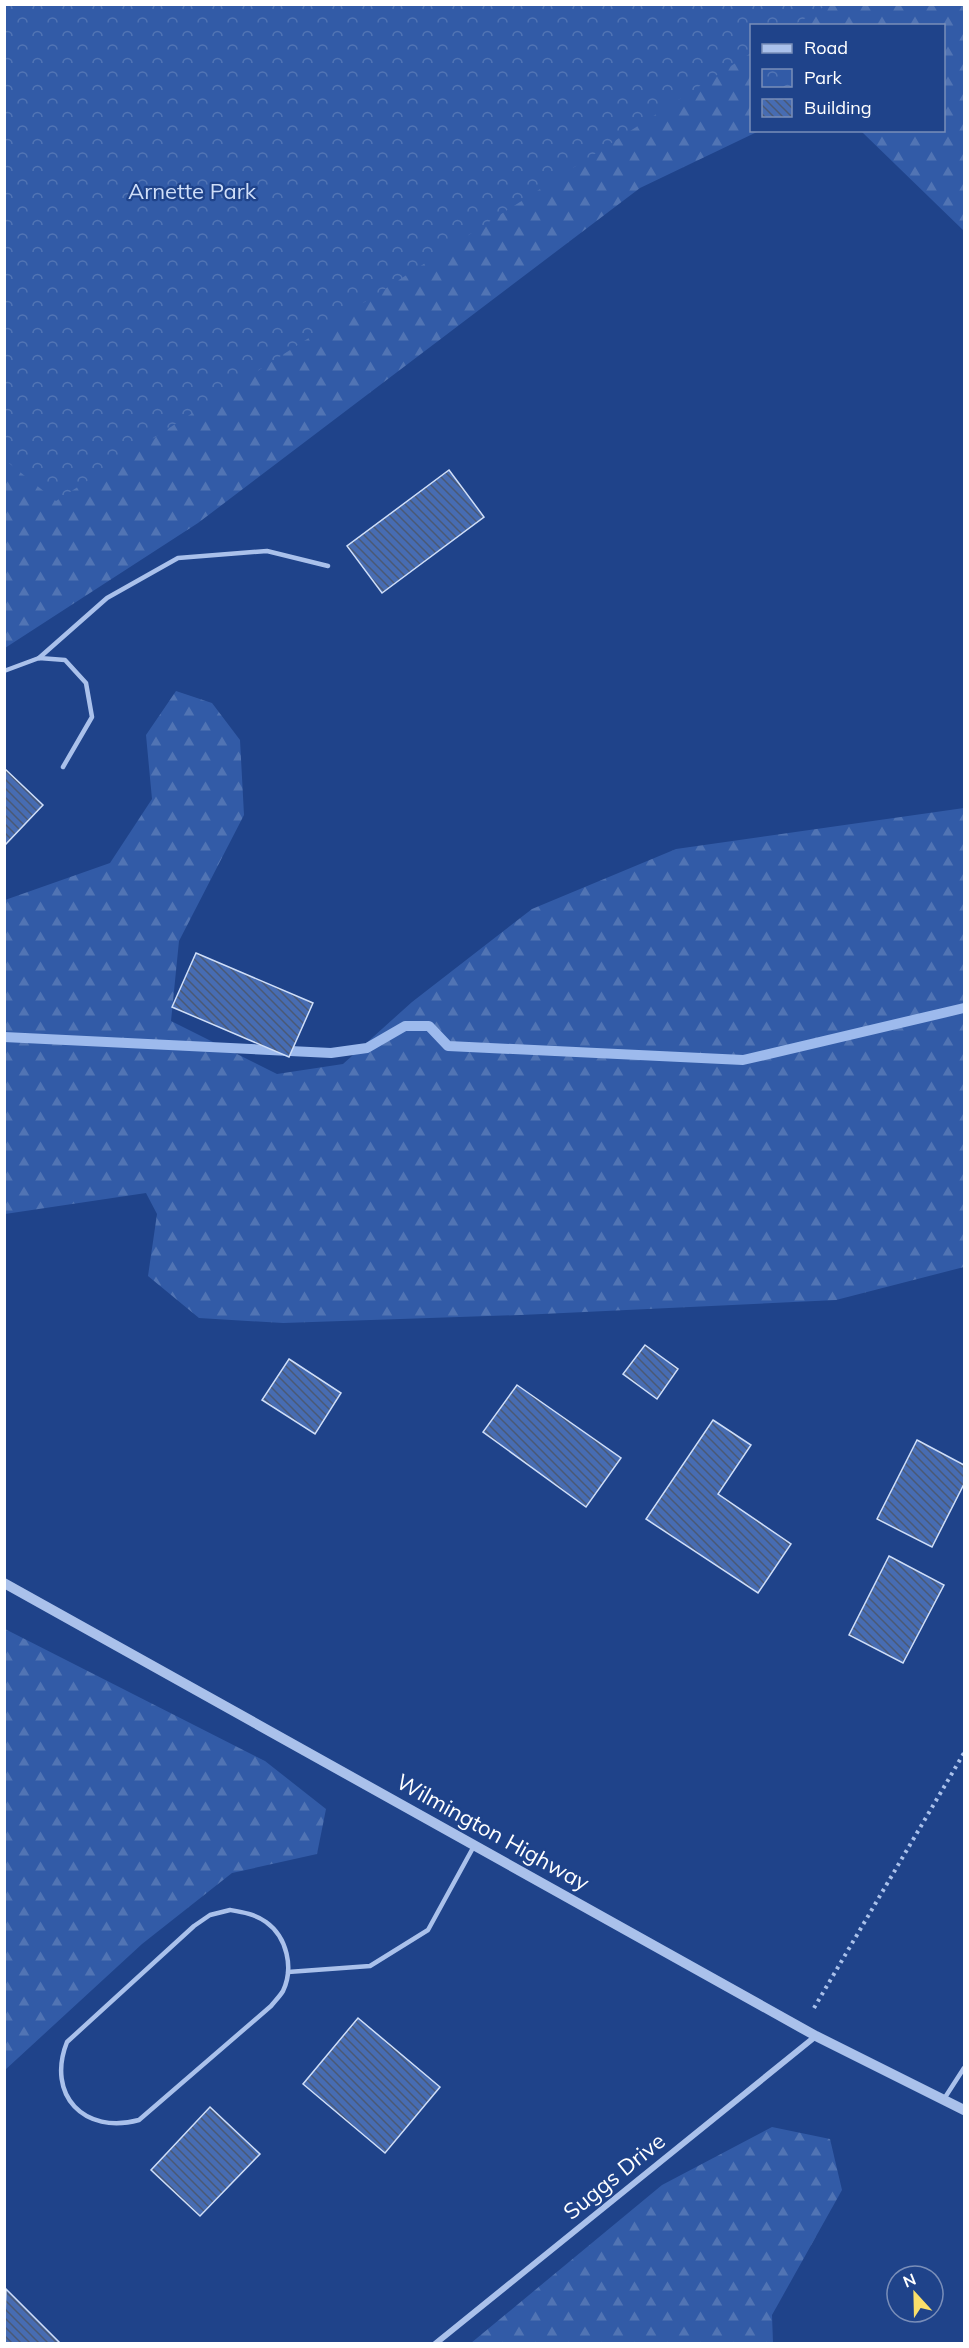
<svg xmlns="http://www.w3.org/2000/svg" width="969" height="2348" font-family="Mulish,sans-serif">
  <defs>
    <pattern id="forest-firs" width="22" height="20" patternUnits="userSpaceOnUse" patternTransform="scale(1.5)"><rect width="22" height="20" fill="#325ba7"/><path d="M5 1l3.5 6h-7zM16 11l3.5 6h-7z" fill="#5174b4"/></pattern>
    <pattern id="park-crowns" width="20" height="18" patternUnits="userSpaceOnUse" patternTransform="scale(1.5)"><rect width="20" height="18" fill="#325ba7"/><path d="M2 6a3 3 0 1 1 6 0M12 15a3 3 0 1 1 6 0" fill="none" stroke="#5174b4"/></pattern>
    <pattern id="building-back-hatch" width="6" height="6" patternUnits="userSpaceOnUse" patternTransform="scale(1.5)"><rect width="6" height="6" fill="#476cb2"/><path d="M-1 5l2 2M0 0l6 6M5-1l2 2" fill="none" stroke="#4a5975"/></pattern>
  </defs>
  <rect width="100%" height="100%" fill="#1f438a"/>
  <!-- forest -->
  <g fill="url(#forest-firs)">
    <path d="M5,5H964V231L862,132L855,131L944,130V26H752V130L759,131L640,188L198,523L5,648Z"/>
    <path d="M176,691L212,703L240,740L244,815L179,941L171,1021L277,1074L343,1064L412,1002L532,909L676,849L964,808V1267L836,1300L521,1315L283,1323L199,1318L148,1276L157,1214L146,1193L5,1214V900L110,863L152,799L146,735Z"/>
    <path d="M5,1629L265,1761L326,1809L317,1854L232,1873L142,1944L5,2070Z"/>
    <path d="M772,2127L830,2139L842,2190L772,2315L773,2343H471L662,2185Z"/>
  </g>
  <!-- park -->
  <path fill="url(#park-crowns)" d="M4,5L5,4L827,5L794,25L752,26L751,53L56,501L5,460Z"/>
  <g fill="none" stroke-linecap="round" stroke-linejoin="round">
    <!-- stream -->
    <path stroke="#9dbaed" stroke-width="10" d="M4,1037L331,1053L367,1048L405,1026H429L448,1046L743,1060L964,1008"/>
  </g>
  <!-- building -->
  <g fill="url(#building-back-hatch)" stroke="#cfdef8" stroke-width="1.5">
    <path d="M449,470L484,517L382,593L347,546Z"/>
    <path d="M4,768L43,805L4,846Z"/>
    <path d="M196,953L313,1003L289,1057L172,1007Z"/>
    <path d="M645,1345L678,1369L657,1399L623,1374Z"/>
    <path d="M289,1359L341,1393L315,1434L262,1400Z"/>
    <path d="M517,1385L621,1458L586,1507L483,1432Z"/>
    <path d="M713,1420L751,1445L718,1494L791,1544L758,1593L646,1519Z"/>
    <path d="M917,1440L964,1465V1484L932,1547L877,1519Z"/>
    <path d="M889,1556L944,1585L903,1663L849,1635Z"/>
    <path d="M358,2018L440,2087L385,2153L303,2084Z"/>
    <path d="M210,2107L260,2154L200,2216L151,2170Z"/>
    <path d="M6,2289L61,2344H4Z"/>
  </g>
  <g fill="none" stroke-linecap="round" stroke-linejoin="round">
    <!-- path -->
    <path stroke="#aac1eb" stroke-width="4" stroke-dasharray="3 4.5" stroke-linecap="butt" d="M814,2008L964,1753"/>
    <!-- service -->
    <g stroke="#aac1eb" stroke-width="4.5">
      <path d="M39,658L107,598L178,558L267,551L328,566"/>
      <path d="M4,671L39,658L65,660L86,683L92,717L63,767"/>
      <path d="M230,1910C242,1912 255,1914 266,1922C287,1937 294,1968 283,1991C280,1996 275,2001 271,2006L139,2120C84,2135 46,2095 67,2042L194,1926L210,1915Z"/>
      <path d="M288,1972L370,1966L428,1930L474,1846"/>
      <path d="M944,2099L964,2068"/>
    </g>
    <!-- minor -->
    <path stroke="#aac1eb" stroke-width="6" d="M435,2344L816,2036"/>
    <!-- tertiary -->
    <path stroke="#aac1eb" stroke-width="10" d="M4,1583L816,2036L964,2110"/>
  </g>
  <g text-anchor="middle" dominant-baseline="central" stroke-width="4.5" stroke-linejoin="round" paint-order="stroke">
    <!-- park labels -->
    <g font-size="22" fill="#cfdef8" stroke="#1f438a">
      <text x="192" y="191">Arnette Park</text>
    </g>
    <!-- street labels -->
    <g font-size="22" fill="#fff" stroke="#1f438a">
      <text transform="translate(493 1832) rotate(29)">Wilmington Highway</text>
      <text transform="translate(614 2176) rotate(-39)">Suggs Drive</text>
    </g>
  </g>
  <!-- border -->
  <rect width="969" height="2348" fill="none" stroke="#ffffff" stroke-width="12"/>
  <!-- legend -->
  <rect x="750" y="24" width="195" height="108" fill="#1f438a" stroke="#798eb9" stroke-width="1.5"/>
  <rect x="762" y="44" width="30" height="9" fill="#aac1eb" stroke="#798eb9" stroke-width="1.5"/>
  <text x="804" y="54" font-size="18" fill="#ffffff">Road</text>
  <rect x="762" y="69" width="30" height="18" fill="url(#park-crowns)" stroke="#798eb9" stroke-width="1.5"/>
  <text x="804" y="84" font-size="18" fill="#ffffff">Park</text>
  <rect x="762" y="99" width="30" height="18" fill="url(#building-back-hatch)" stroke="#798eb9" stroke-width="1.5"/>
  <text x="804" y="114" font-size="18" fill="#ffffff">Building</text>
  <!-- north arrow -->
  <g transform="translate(915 2294) rotate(338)"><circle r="28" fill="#1f438a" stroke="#798eb9" stroke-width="1.5"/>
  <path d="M0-4.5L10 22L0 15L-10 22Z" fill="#fadf6a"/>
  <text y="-9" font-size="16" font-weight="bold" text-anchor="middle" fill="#ffffff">N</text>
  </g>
</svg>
